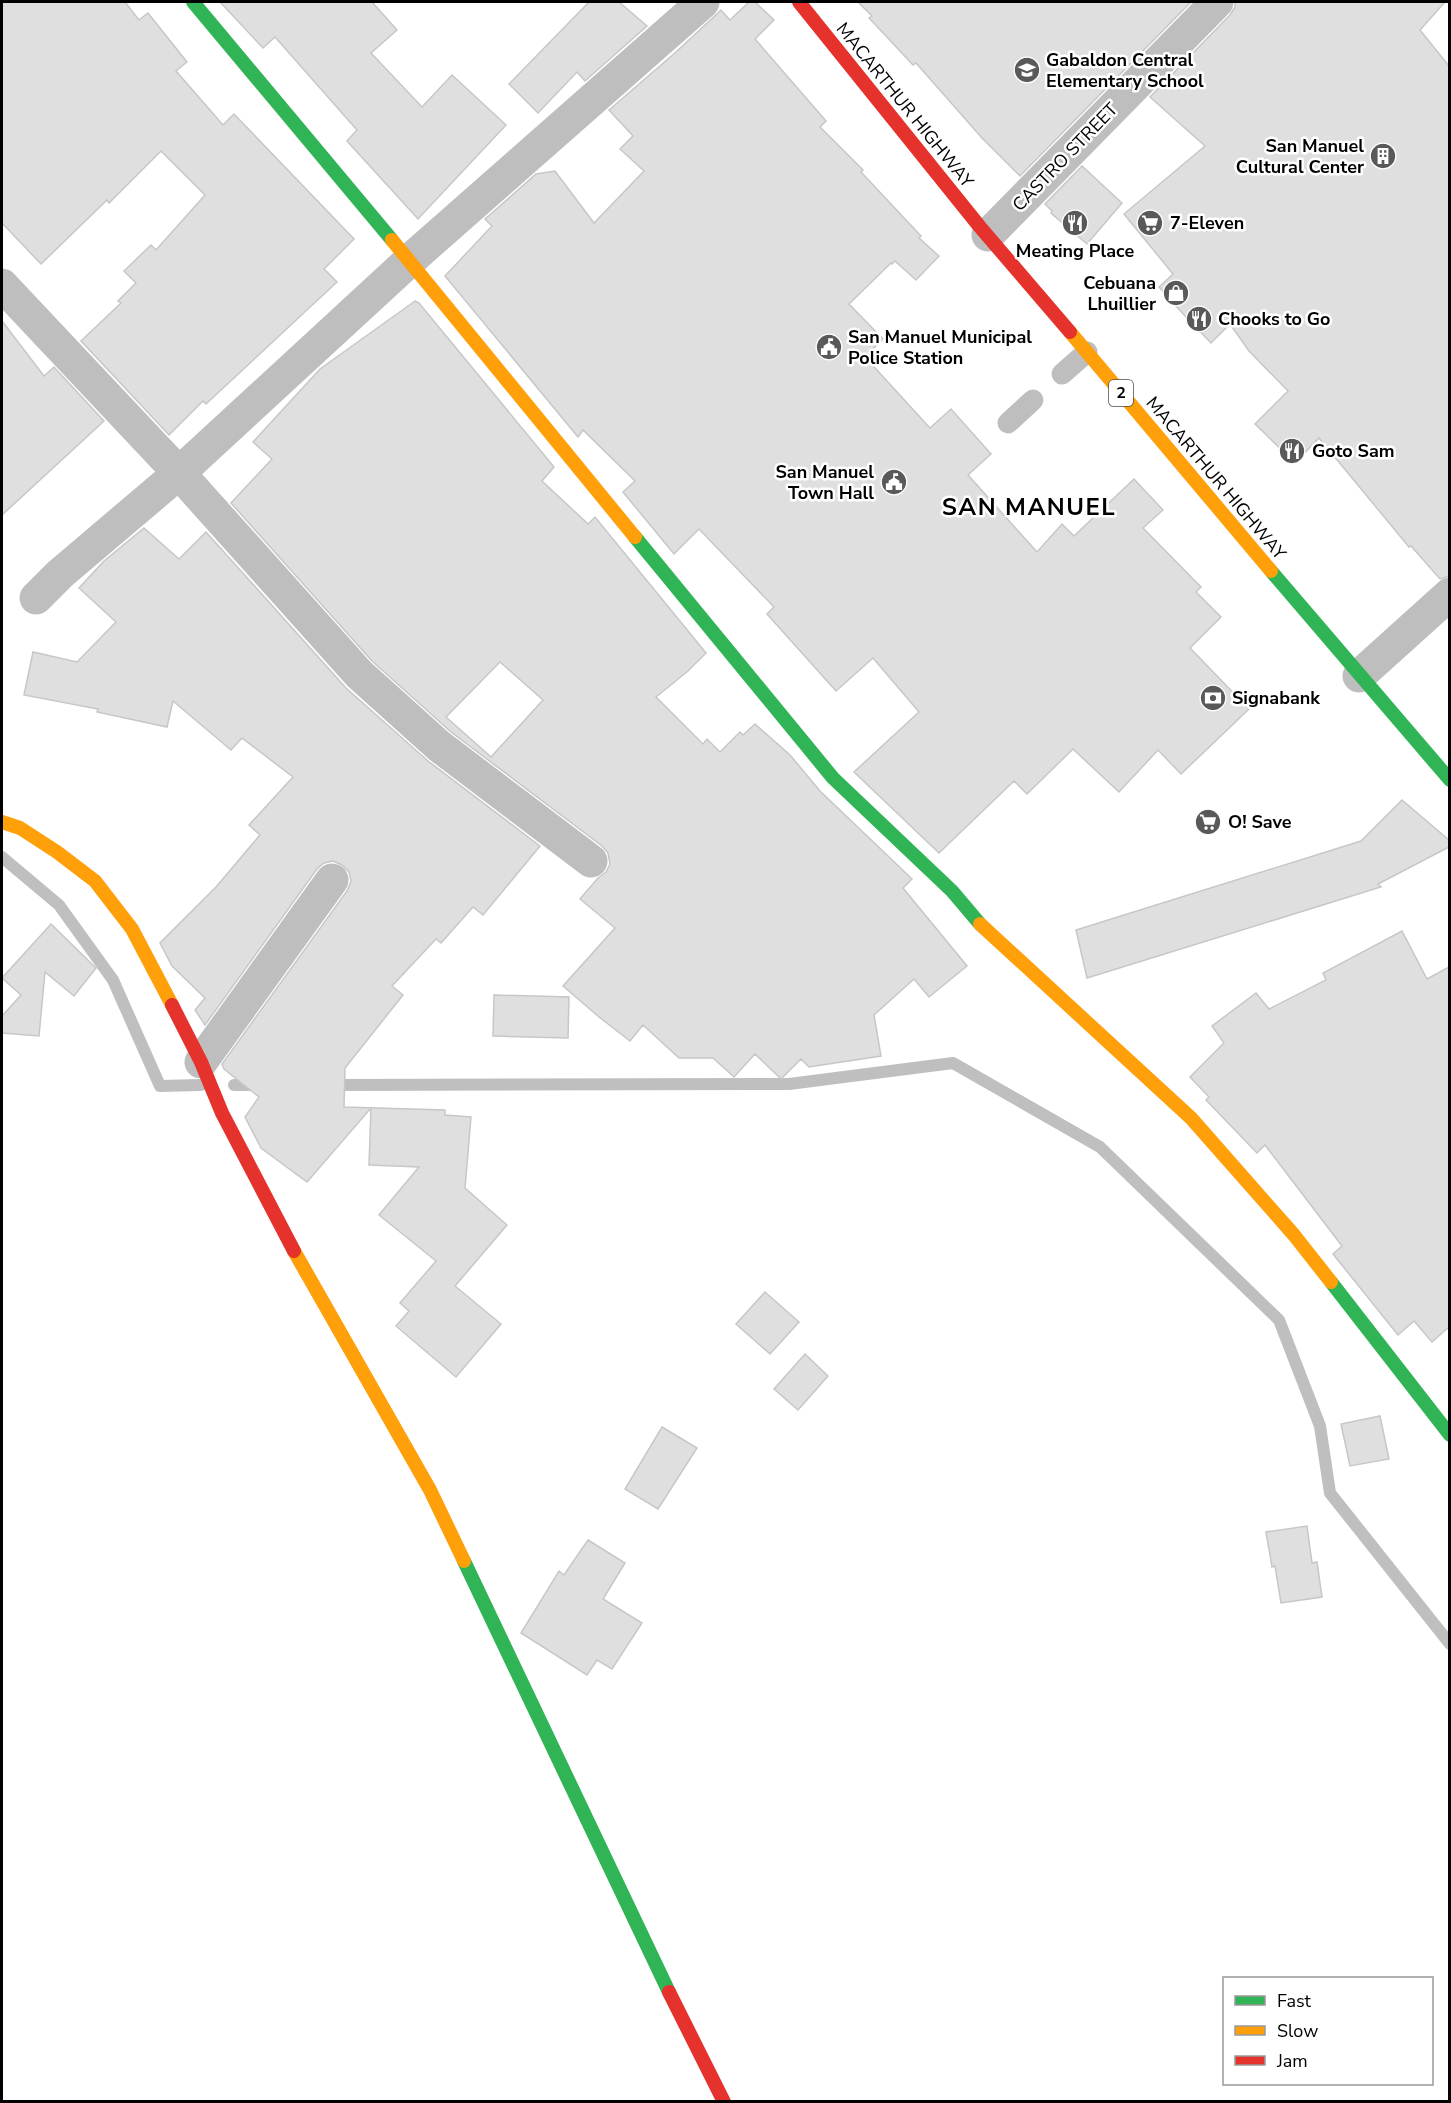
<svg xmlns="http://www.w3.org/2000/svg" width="1451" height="2103" font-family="'Nunito Sans',sans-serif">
  <rect width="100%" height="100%" fill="#fff"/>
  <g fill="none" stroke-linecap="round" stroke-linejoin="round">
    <!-- stream -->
    <g stroke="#bfbfbf" stroke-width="12">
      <path d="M2,857L59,905L113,980L160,1086L201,1085"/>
      <path d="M234,1085H260"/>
      <path d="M329,1085L789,1084L953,1063L1100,1147L1279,1320L1320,1426L1330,1493L1450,1644"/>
    </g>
  </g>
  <!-- building -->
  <g fill="#dfdfdf" stroke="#c7c7c7" stroke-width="1.5" fill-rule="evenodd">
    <path d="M2,2H125L139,20L148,13L187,62L176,71L223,125L234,114L354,239L324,269L337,282L206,404L203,401L169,435L81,341L121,303L118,301L136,283L124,271L151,245L156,250L205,195L161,151L109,203L107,200L41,264L2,223Z"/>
    <path d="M220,2H372L397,30L371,53L422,107L452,75L506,125L418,219L347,141L357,130L275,37L263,48Z"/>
    <path d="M589,2H619L647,26L585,81L577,72L538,113L509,84Z"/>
    <path d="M749,2H755L774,20L755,39L826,121L820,127L863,170L861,172L921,236L919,238L939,256L916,280L895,261L892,264L891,263L849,304L883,339L865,357L930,428L951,409L991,454L968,475L1037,552L1062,524L1074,536L1134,479L1163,510L1143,528L1201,587L1196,592L1221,617L1190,648L1249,709L1181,774L1158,750L1119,792L1073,749L1027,794L1014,781L939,853L854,772L919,712L873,658L836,691L767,614L774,607L699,529L674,554L623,492L635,481L583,430L578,437L445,276L492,226L485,219L536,174L555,171L594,223L644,171L620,149L633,136L609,110L676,52L721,10L730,20Z"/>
    <path d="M858,2H1191L1020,176L982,138L916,63L913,65L869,18L872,16Z"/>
    <path d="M1235,2H1445L1420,30L1449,66V576L1440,579L1411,546L1409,547L1319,438L1295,463L1255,424L1288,391L1249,351L1230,324L1211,343L1185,316L1159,287L1173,274L1124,214L1205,146L1150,97L1230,15L1235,7Z"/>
    <path d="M1082,166L1122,203L1087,244L1051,213L1052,211L1045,204Z"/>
    <path d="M415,301L419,303L554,467L542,481L588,524L595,517L706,653L688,671L656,697L703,744L707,739L720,752L740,732L743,735L755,724L790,755L820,791L912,879L903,888L967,966L929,997L914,979L874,1015L881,1056L809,1067L801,1059L781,1079L755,1054L734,1077L713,1058H679L643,1025L630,1041L599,1017L563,986L615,928L580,899L598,878L606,872L610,864L608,853L602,846L451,732L372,661L231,503L272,459L253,442L320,369ZM500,662L543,700L491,757L446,717Z"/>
    <path d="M2,321L44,376L54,367L104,421L2,515Z"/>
    <path d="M144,528L179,559L206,532L346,688L428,761L540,846L483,915L473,907L441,943L436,939L392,986L403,995L345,1068L344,1107L445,1110V1115L471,1117L465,1188L507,1225L455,1286L501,1324L456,1377L396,1326L409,1311L400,1303L436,1261L379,1215L419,1167L369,1165L371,1108L307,1182L261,1148L245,1117L259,1097L224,1069L222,1064L347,891L351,881L349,872L342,865L333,861L324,863L317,869L205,1025L195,1010L205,998L172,966L160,943L216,887L260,835L249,825L293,777L242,738L231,750L173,701L167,727L97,712L98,709L24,695L33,652L77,662L116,622L79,588L104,561Z"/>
    <path d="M1402,800L1449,840V847L1378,884L1381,887L1087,978L1076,930L1361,841Z"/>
    <path d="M51,924L96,968L74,996L45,972L39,1036L2,1033V1016L21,995L2,978Z"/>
    <path d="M1402,931L1427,979L1449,967V1327L1432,1342L1414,1321L1398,1335L1333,1254L1342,1246L1265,1145L1257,1153L1206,1100L1209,1097L1190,1077L1224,1043L1212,1026L1256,993L1269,1009L1326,980L1323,973Z"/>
    <path d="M494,995L569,997L568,1038L493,1036Z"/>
    <path d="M765,1292L799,1322L770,1354L736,1324Z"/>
    <path d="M805,1354L828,1376L798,1410L774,1389Z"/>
    <path d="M1380,1416L1389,1459L1350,1466L1341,1424Z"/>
    <path d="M662,1427L697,1448L658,1509L625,1489Z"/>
    <path d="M1307,1526L1312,1563L1317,1562L1322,1597L1281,1603L1275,1566L1272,1567L1266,1532Z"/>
    <path d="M588,1540L625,1563L603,1599L642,1623L612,1669L597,1660L587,1675L521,1633L559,1571L564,1575Z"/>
  </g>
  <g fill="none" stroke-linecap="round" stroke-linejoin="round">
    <!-- lane -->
    <g stroke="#bebebe" stroke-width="21">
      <path d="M1062,374L1087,352"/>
      <path d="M1008,423L1033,400"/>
    </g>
    <!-- street -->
    <g stroke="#bebebe" stroke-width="33">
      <path d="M988,235L1217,2"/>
      <path d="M2,285L179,473L359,674L439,746L591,861"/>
      <path d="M36,598L60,574L179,473L409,261L703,2"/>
      <path d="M1359,676L1450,594"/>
      <path d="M201,1062L332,880"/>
    </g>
    <!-- fast -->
    <g stroke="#30b455" stroke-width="14">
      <path d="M193,2L392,240"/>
      <path d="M635,537L833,778L952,891L980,924"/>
      <path d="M1271,571L1450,780"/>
      <path d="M1331,1282L1450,1435"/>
      <path d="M464,1561L669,1992"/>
    </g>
    <!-- slow -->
    <g stroke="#ff9f0a" stroke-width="14">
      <path d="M392,240L635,537"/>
      <path d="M1070,332L1271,571"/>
      <path d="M2,822L20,828L57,852L95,881L132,929L172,1005"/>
      <path d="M980,924L1191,1118L1294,1235L1331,1282"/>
      <path d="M294,1251L430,1490L464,1561"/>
    </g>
    <!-- jam -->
    <g stroke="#e5322d" stroke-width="14">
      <path d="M799,2L980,227L1070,332"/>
      <path d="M172,1005L201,1062L222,1113L294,1251"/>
      <path d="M669,1992L724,2102"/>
    </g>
  </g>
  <!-- icons -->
  <defs>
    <g id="school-disc" transform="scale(1.35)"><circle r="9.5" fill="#595959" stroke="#fff"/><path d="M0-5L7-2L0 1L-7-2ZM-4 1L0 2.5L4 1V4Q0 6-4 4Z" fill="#fff"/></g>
    <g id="building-disc" transform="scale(1.35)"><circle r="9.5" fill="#595959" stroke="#fff"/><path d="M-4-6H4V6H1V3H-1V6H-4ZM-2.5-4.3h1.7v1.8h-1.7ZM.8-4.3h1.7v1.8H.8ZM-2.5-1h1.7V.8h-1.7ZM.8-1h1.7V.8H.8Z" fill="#fff"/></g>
    <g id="restaurant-disc" transform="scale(1.35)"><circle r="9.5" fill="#595959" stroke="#fff"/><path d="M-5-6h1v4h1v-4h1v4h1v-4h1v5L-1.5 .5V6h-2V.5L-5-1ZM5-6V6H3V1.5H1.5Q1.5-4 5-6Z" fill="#fff"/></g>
    <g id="supermarket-disc" transform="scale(1.35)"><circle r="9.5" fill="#595959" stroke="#fff"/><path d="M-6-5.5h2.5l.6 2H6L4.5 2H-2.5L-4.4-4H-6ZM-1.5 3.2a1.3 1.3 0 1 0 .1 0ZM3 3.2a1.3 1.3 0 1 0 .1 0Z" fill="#fff"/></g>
    <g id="shop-disc" transform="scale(1.35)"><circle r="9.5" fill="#595959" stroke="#fff"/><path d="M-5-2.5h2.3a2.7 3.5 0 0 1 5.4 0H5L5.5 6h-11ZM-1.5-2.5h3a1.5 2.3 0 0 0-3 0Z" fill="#fff"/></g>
    <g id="civic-disc" transform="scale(1.35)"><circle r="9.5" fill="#595959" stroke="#fff"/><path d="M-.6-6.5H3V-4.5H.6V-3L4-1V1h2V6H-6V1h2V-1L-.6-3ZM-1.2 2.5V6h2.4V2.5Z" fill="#fff"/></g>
    <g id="bank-disc" transform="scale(1.35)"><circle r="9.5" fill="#595959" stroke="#fff"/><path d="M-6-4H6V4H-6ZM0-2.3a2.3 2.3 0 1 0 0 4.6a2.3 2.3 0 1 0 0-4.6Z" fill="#fff"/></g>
  </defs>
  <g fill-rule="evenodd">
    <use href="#school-disc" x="1027" y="70"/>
    <use href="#building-disc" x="1383" y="156"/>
    <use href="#restaurant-disc" x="1075" y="223"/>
    <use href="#supermarket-disc" x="1150" y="223"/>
    <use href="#shop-disc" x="1176" y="293"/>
    <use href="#restaurant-disc" x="1199" y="319"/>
    <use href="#civic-disc" x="829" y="347"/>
    <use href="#restaurant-disc" x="1292" y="451"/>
    <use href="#civic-disc" x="894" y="482"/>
    <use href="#bank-disc" x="1213" y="698"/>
    <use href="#supermarket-disc" x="1208" y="822"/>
  </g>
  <g text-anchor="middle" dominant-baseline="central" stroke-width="5" stroke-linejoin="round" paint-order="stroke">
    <!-- shield labels -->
    <rect fill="#fff" stroke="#4c4c4c" stroke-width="1.5" x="1109" y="380" width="24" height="26" rx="4.5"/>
    <g font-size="16" font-weight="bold" fill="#000">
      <text x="1121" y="393">2</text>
    </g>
    <!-- poi labels -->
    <g font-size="18" font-weight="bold" fill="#000" stroke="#fff" text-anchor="start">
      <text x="1046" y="60">Gabaldon Central<tspan x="1046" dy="21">Elementary School</tspan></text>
      <text x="1364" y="146" text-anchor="end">San Manuel<tspan x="1364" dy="21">Cultural Center</tspan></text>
      <text x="1170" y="223">7-Eleven</text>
      <text x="1075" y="251" text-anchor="middle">Meating Place</text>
      <text x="1156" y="283" text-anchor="end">Cebuana<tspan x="1156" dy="21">Lhuillier</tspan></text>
      <text x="1218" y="319">Chooks to Go</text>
      <text x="848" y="337">San Manuel Municipal<tspan x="848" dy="21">Police Station</tspan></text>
      <text x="1312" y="451">Goto Sam</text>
      <text x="874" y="472" text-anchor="end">San Manuel<tspan x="874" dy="21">Town Hall</tspan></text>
      <text x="1232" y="698">Signabank</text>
      <text x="1228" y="822">O! Save</text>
    </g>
    <!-- street labels -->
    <g font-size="18" fill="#000" stroke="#fff">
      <text transform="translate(905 105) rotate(51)">MACARTHUR HIGHWAY</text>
      <text transform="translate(1065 157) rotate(-46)">CASTRO STREET</text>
      <text transform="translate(1216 478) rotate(50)">MACARTHUR HIGHWAY</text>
    </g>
    <!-- district labels -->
    <g font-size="24" font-weight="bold" letter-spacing="1.5" fill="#000" stroke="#fff">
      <text x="1029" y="507">SAN MANUEL</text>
    </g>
  </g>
  <!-- border -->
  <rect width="1451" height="2103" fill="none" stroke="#000000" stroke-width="6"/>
  <!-- legend -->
  <rect x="1223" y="1977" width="210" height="108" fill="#ffffff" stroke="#999999" stroke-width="1.5"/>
  <rect x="1235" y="1996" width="30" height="9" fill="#30b455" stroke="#999999" stroke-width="1.5"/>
  <text x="1277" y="2007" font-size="18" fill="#000000">Fast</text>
  <rect x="1235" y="2026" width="30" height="9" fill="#ff9f0a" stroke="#999999" stroke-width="1.5"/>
  <text x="1277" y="2037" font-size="18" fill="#000000">Slow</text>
  <rect x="1235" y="2056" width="30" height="9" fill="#e5322d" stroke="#999999" stroke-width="1.5"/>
  <text x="1277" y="2067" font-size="18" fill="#000000">Jam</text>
</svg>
